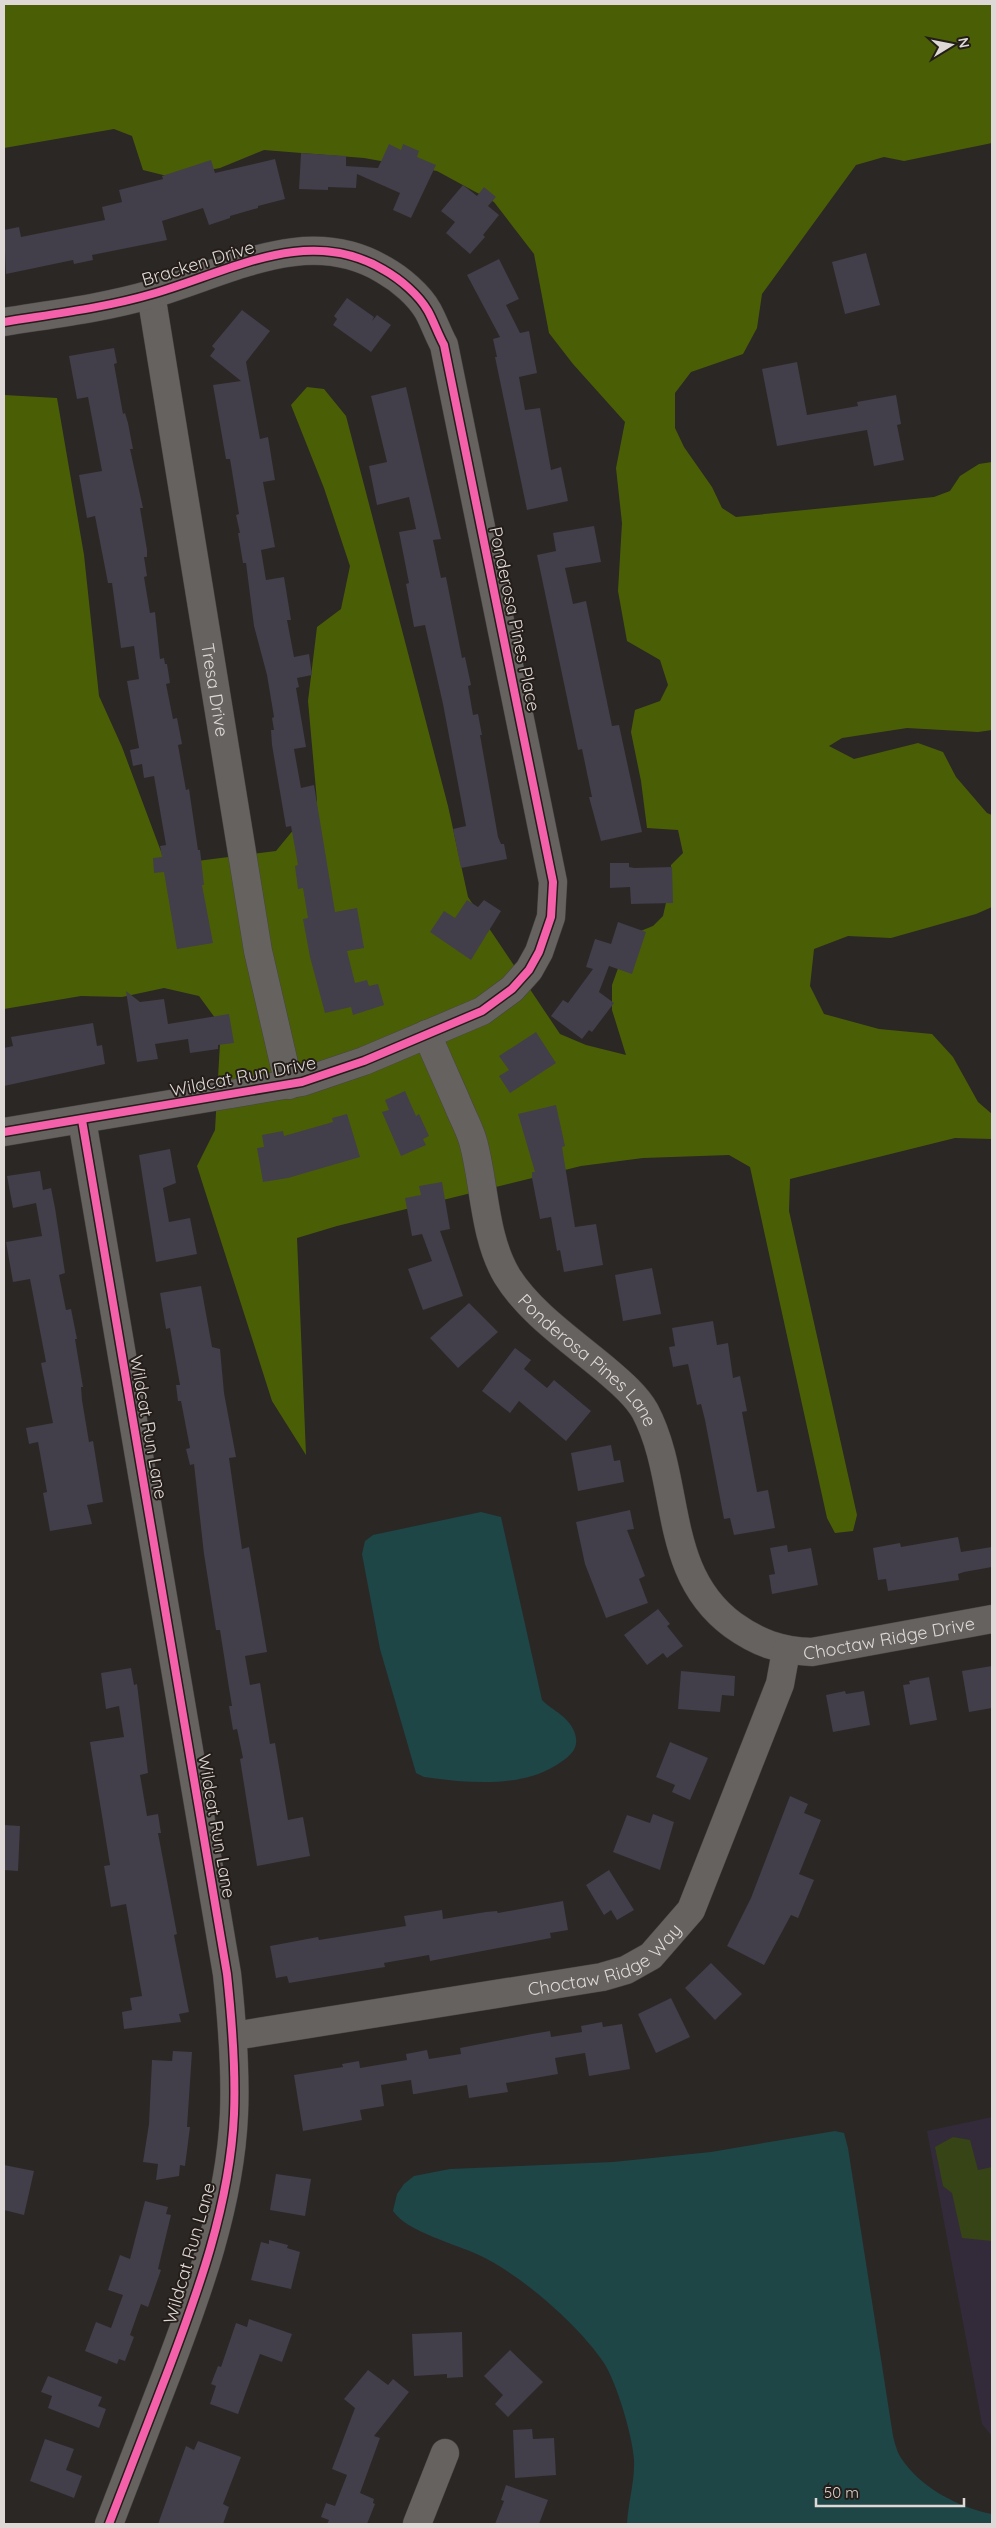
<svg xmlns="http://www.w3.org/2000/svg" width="996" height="2528" font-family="Quicksand,sans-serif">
  <rect width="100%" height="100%" fill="#2b2725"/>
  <!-- education -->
  <path fill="#332b39" d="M992,2117V2436L982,2424L927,2131Z"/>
  <!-- green -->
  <path fill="#374415" d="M953,2137L970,2140L978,2170L992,2167V2241L962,2238L952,2193L943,2186L935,2147Z"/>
  <!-- forest -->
  <path fill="#4a5f05" d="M4,4H992V143L904,161L884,157L856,165L762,294L757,328L743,354L691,372L675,393V428L684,447L712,487L722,508L736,517L934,497L950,491L960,476L979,464L992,462V730L978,732L907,728L842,738L829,746L854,759L918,743L943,752L956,777L987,813L992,815V907L976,914L891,938L848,936L814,949L810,986L824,1014L879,1029L932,1034L953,1057L978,1102L992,1114V1139L955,1138L790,1179L789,1211L857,1515L853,1531L835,1533L827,1518L750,1167L729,1155L643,1158L581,1166L337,1226L297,1238L306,1455L272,1401L197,1166L215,1130L221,1026L199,996L164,988L122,997L81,996L4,1009V395L57,398L84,555L99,696L122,747L166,865L276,851L317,801L308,701L317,627L341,609L350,566L324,488L291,405L307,387L324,389L346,416L448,806L468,897L560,1034L586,1045L626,1055L612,1010V985L625,949L638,932L653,926L663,916L670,885L671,865L683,853L678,830L647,828L641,781L631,732L635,710L660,701L668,685L660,660L627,641L618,591L622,523L616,468L625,422L573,364L549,333L534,254L494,202L437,171L364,158L264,150L220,168L171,177L143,170L132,136L114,129L4,148Z"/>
  <!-- water -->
  <g fill="#1e4646">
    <path d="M481,1512L501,1517L542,1700C553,1711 568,1716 574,1731C580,1746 573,1754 561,1762C524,1789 467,1783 424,1777L416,1773L380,1649L362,1554L365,1541L373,1535Z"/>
    <path d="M835,2131L844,2133L848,2148L893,2436C895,2444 897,2452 901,2458C920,2487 959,2508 992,2514V2524H627C628,2503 635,2481 634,2460C633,2437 616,2379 602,2360C575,2322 521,2275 479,2255C456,2244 407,2232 393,2211L397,2194L404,2184L414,2176L450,2169L613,2162L711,2152Z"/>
  </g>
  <!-- building -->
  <g fill="#423e4a">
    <path d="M389,144L401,150L403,144L419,151L417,157L436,165L411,218L393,210L400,193L357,174L356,188L328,187V190L299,189L301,153L346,156V166L378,168Z"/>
    <path d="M275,159L285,199L258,206V208L230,216V218L209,225L203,208L162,221L167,240L92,255L93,260L74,264L73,260L6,274L4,230L19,227L21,237L105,220L102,207L122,202L119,190L163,179L162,176L211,160L215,173Z"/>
    <path d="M463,185L477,196L484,187L496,197L488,206L499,215L483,235L485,237L470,254L446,233L455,222L441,211Z"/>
    <path d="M866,253L880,305L845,314L832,262Z"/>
    <path d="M499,259L519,299L506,305L520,333L529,331L537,373L519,377L525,410L540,408L551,470L561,467L568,501L527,510L495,357H497L493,339L500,337L467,275Z"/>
    <path d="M347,298L374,317L372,321L377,315L391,325L371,352L333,325L337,319L334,316Z"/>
    <path d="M242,310L270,331L246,362L260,439L268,437L275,480L263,482L275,547L261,550L266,580L284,577L291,620H287L294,657L309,654L312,675L297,678L299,687L296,688L306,747L294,749L301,788L314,785L335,912L357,908L364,948L347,951L355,983L367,980L369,986L378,984L384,1005L353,1015L351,1007L325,1013L310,957L303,919L308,918L303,888L298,889L295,866L298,865L291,826L286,827L272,745L271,730H274L272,718L274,717L267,675L254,626L246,563H243L238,533H240L236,515L239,514L230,459H226L213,385L241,381L210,356L215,349L212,346Z"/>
    <path d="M114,348L117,363L114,364L123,414L125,413L128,423L133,449H130L143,508H140L147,550V557H144L147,576L144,577L150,613L155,612L160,659L164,658L165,664H167L170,683L166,684L173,719L177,718L182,744L178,745L186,790L189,789L198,850H200L204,885H202L213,943L177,949L164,872L154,873L153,858L162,857L160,846L166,845L154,776L144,778L142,764L133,766L130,750L139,748L127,681L139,679L134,646L121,648L112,583H108L95,516L87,518L79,475L102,471L88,397L77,399L69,356Z"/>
    <path d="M797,362L807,415L858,406L857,402L896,395L901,424L897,425L904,460L874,466L867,430L777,446L762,369Z"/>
    <path d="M406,387L441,539L433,540L441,578L446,577L462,658L465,657L471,685L468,686L473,715L478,714L482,735H480L498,837L501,844H504L507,859L461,868L453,829L466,826L443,704L425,625L414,627L406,584L409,583L399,532L416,529L409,497L377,505L369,466L387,462L371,396Z"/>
    <path d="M594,526L601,562L565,568L573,604L586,601L612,726L619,725L642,832L601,841L589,797H592L582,749L578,750L537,555L556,551L553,533Z"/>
    <path d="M610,863H629V867L634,868L672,867L673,903L631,904L630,887L610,888Z"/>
    <path d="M467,900L478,907L484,900L501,911L471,960L430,932L444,911L455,918Z"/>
    <path d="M618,922L646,932L632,974L609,966L599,992L614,1003L592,1032L589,1030L582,1039L551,1016L563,1000L568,1003L593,969L586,967L595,939L611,944Z"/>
    <path d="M126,991L140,1002L164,999L168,1024L229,1014L234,1043L218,1045V1049L190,1053L188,1039L155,1044L158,1059L137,1062Z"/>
    <path d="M93,1023L97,1046L102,1045L105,1064L4,1086V1048L13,1046L11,1037Z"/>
    <path d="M536,1032L556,1063L510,1093L499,1076L509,1070L499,1056Z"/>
    <path d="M405,1091L416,1116L419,1114L429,1136L423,1139L426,1145L401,1156L382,1112L389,1110L385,1100Z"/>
    <path d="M556,1105L565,1146L562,1147L575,1227L596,1224L603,1265L564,1272L560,1250L557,1251L551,1217L540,1219L532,1178V1172H535L518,1114Z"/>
    <path d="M347,1114L360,1157L288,1178L263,1182L257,1148L264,1147L262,1135L283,1131L284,1136L333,1122L332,1118Z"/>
    <path d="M170,1149L176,1183L163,1188L169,1222L190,1218L197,1254L156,1262L139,1155Z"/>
    <path d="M40,1171L43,1190L51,1188L55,1208L65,1273L59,1275L66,1310L71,1309L77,1339H75L83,1387H81L82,1400L89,1442L93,1441L103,1502L87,1505L92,1524L50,1531L43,1493L47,1492L38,1442L29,1444L26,1428L53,1423L41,1363L46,1362L30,1279L13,1282L6,1242L42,1236L36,1203L13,1208L7,1176Z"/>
    <path d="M442,1182L450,1229L440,1231L463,1296L423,1310L408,1269L432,1261L422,1234L412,1236L405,1198L421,1195L419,1186Z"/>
    <path d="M652,1268L661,1314L623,1321L615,1275Z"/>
    <path d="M201,1286L212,1347L220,1349L224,1393L236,1457L229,1458L242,1549L249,1547L267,1652L245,1656L250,1685L260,1683L270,1744L275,1743L288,1820L303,1817L310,1856L257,1866L240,1759L243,1758L237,1729L233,1730L229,1706H232L229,1688L220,1630H216L204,1554L194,1464L190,1465L186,1449L190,1448L181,1401H178L176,1385H180L170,1328L166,1329L160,1293Z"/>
    <path d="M469,1303L498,1332L458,1368L430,1338Z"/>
    <path d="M713,1321L717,1345L728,1343L733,1378L740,1376L747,1411L742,1412L757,1492L768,1490L775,1528L734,1535L730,1518L724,1519L705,1420L701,1404L697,1405L688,1364L673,1367L669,1347L675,1346L672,1328Z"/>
    <path d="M515,1348L531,1360L524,1369L547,1388L554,1380L591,1411L566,1441L519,1401L510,1413L482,1391Z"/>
    <path d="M611,1445L614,1461L620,1460L624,1482L578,1491L571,1453Z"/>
    <path d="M630,1510L634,1529L627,1530L645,1576L639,1579L648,1603L606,1618L585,1564L576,1522Z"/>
    <path d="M958,1537L961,1552L992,1547V1567L964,1572L958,1574L959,1580L888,1591L886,1579L878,1580L873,1548L900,1543L901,1547Z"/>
    <path d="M787,1545L788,1552L811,1548L818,1585L772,1594L769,1575L775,1574L770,1548Z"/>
    <path d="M658,1609L670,1624L667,1626L683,1646L667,1658L663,1653L647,1665L624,1635Z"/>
    <path d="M992,1666V1708L969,1712L962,1671Z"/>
    <path d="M131,1668L134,1685L137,1684L148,1773L140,1775L147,1816L158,1814L161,1833H158L177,1934L174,1935L189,2012L179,2014L181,2022L124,2029L122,2012L132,2010L130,1998L142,1996L126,1904L111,1907L104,1866L110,1865L90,1742L124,1737L119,1706L106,1709L101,1673Z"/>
    <path d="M681,1671L735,1676L734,1696L722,1695L720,1712L678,1709Z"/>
    <path d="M929,1677L937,1720L910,1725L903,1685L910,1684L909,1681Z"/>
    <path d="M845,1691L846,1694L864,1691L870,1725L833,1732L826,1695Z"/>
    <path d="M670,1742L708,1758L690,1800L672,1792L675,1785L656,1777Z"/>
    <path d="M790,1796L808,1804L804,1813L821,1820L799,1874L814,1880L798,1918L791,1915L764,1965L727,1946L751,1898Z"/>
    <path d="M653,1814L674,1822L660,1870L613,1852L627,1815L650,1823Z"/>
    <path d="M4,1825L20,1826L18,1871L4,1870Z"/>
    <path d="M609,1870L634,1910L617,1920L611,1910L604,1915L586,1885Z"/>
    <path d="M563,1901L568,1930L550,1933L551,1938L430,1961L429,1955L384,1963L385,1967L289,1983L287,1976L276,1978L270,1946L318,1937L319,1940L406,1926L404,1916L442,1910L443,1919L486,1912L497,1911L498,1913Z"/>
    <path d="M711,1963L742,1994L715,2020L685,1988Z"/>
    <path d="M671,1998L690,2037L656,2053L638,2014Z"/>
    <path d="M602,2022L603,2027L622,2024L630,2069L589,2076L585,2053L555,2058L558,2074L506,2083L508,2092L469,2098L467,2085L415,2094H413L411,2080L381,2085L384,2106L360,2110L362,2120L303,2131L294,2075L343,2067L342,2064L359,2061L360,2068L407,2060L406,2054L427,2050L429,2059L461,2054L460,2048L532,2034L550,2031L551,2037L582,2032L581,2026Z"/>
    <path d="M173,2051L192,2052L187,2127H190L185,2166L180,2165L179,2176L156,2180L158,2164L143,2162L149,2124L152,2060L172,2061Z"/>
    <path d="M4,2165L34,2171L24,2215L4,2210Z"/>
    <path d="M276,2174L311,2179L305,2216L270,2210Z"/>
    <path d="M145,2201L168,2207L166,2214L171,2215L158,2269L161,2270L148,2307L141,2304L130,2335L134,2337L125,2361L119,2359L117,2364L85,2351L96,2322L111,2328L123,2295L108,2290L120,2255L130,2259Z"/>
    <path d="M269,2240L288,2245L287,2248L300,2252L291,2289L251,2280L261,2242L269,2244Z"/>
    <path d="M249,2319L292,2334L282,2362L260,2354L238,2414L210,2404L216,2386L211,2384L218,2366L221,2367L236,2323L247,2327Z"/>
    <path d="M462,2332L463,2377L447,2378V2374L414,2376L412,2334Z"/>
    <path d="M510,2350L543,2382L508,2417L495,2404L503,2395L484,2376Z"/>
    <path d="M368,2370L388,2385L393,2379L409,2392L374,2436L380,2438L360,2493L374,2499L373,2503L375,2504L367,2524H327L329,2520L321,2517L326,2503L335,2506L347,2475L332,2469L355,2408L344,2399Z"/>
    <path d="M48,2376L102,2397L98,2406L106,2409L99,2428L48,2408L52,2396L41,2392Z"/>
    <path d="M532,2429L533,2439L554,2438L556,2475L515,2478L513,2430Z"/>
    <path d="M45,2439L74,2449L66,2470L82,2476L74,2498L30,2481Z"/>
    <path d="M198,2441L241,2457L223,2504L229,2507L223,2524H158L186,2446L194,2450Z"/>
    <path d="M506,2485L548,2500L539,2524H495L504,2501L501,2500Z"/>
  </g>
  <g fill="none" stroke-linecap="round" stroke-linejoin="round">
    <!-- minor casing -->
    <g stroke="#474443" stroke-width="29">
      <g id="minor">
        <path id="s1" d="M151,294L258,951L289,1085"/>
        <path d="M4,322C53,314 104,308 152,294C229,272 308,224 384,270C400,279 419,295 428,311C434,322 438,334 444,345L553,882L551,917L539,952L529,970L512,989L482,1011L364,1061L302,1082L4,1132"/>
        <path id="s2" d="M427,1034C437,1058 448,1082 458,1105C463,1118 471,1131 474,1145C485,1188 484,1237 507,1276C529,1312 573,1342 605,1369C619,1381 636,1395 645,1411C682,1481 661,1572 733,1625C758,1643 781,1651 812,1652L992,1619"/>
        <path d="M82,1120L227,1974C232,2021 236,2067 234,2114C230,2205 198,2292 166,2376C147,2425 128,2475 109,2524"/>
        <path id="s3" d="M234,2036L602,1977L626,1970L651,1956L691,1910L780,1684L786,1651"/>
        <path d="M417,2524L445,2453"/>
      </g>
    </g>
    <!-- minor -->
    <use href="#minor" stroke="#666260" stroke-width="28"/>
    <!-- cycleway casing -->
    <g stroke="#241d19" stroke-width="11">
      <g id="cycleway">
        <path d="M4,322C53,314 104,308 152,294C229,272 308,224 384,270C400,279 419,295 428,311C434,322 438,334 444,345L553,882L551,917L539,952L529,970L512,989L482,1011L364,1061L302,1082L4,1132"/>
        <path d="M82,1120L227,1974C232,2021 236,2067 234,2114C230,2205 198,2292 166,2376C147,2425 128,2475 109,2524"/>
      </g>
    </g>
    <!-- cycleway -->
    <use href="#cycleway" stroke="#f560ab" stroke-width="8"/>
  </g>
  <g text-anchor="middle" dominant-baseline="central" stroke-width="4" stroke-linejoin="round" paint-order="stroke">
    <!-- street labels -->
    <g font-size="18" fill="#ded9d6" stroke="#241d19">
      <text transform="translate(198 263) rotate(-17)">Bracken Drive</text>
      <text transform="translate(515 619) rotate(78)">Ponderosa Pines Place</text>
      <text stroke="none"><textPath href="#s1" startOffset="401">Tresa Drive</textPath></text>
      <text transform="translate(243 1076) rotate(-11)">Wildcat Run Drive</text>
      <text stroke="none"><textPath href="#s2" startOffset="374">Ponderosa Pines Lane</textPath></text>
      <text transform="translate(149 1427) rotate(80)">Wildcat Run Lane</text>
      <text stroke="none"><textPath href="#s2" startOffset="850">Choctaw Ridge Drive</textPath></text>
      <text transform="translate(217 1826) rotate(80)">Wildcat Run Lane</text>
      <text stroke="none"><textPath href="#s3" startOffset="382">Choctaw Ridge Way</textPath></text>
      <text transform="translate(189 2253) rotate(-74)">Wildcat Run Lane</text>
    </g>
  </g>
  <!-- border -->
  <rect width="996" height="2528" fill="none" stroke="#ded9d6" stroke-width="10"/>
  <!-- north arrow -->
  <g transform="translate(951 45) rotate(80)" stroke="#241d19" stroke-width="4" paint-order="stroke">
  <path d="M0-4L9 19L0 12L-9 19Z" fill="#ded9d6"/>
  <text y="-8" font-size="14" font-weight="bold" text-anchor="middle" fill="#ded9d6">N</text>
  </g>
  <!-- scale -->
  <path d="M816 2498v8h148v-8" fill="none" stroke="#ded9d6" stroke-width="2.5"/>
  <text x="824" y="2498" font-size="15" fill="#ded9d6" stroke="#241d19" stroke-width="4" paint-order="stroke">50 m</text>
</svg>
